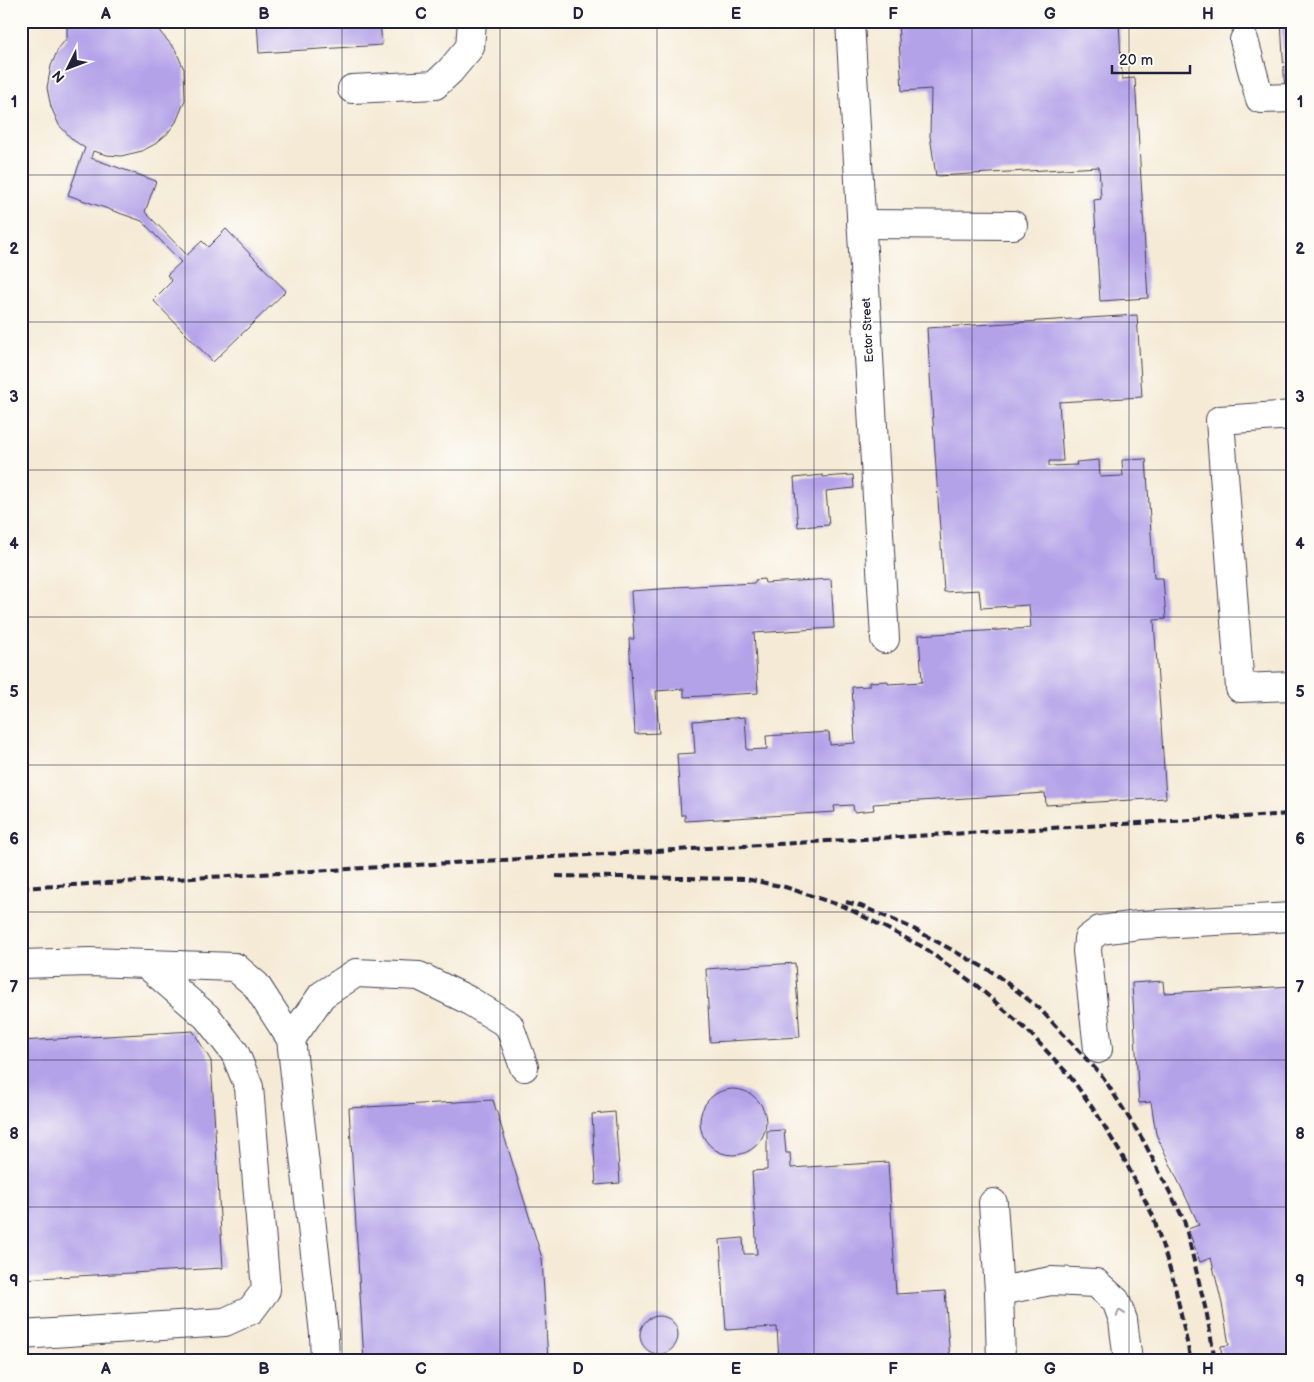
<svg xmlns="http://www.w3.org/2000/svg" width="1314" height="1382" font-family="'Balsamiq Sans',sans-serif">
  <rect width="100%" height="100%" fill="#fdfcf7"/>
  <filter id="ink" filterUnits="userSpaceOnUse"><feTurbulence type="fractalNoise" baseFrequency=".02" numOctaves="2"/><feDisplacementMap in="SourceGraphic" scale="10" xChannelSelector="R" yChannelSelector="G"/><feConvolveMatrix kernelMatrix="1 2 1 2 8 2 1 2 1" color-interpolation-filters="sRGB"/></filter>
  <filter id="wash" filterUnits="userSpaceOnUse"><feTurbulence type="fractalNoise" baseFrequency=".0096" numOctaves="4" result="noise"/><feDisplacementMap in="SourceGraphic" scale="20" xChannelSelector="R" yChannelSelector="G"/><feGaussianBlur stdDeviation="1.12" result="paint"/><feColorMatrix in="noise" values="0 0 0 0 0 0 0 0 0 0 0 0 0 0 0 0 0 1.4 0 .05"/><feComposite in="paint" operator="in"/></filter>
  <g filter="url(#wash)">
    <rect width="100%" height="100%" fill="#f5ead5"/>
    <g id="blocks">
      <!-- building -->
      <g fill="#b4a2e9">
        <path d="M67,21H159L160,32L175,49L184,69L185,100L176,122L167,134L155,144L142,151L121,156L107,155L93,151L91,158L156,181L145,212L187,255L202,241L208,247L226,229L286,291L213,362L153,300L172,281L167,275L181,262L142,221L68,195L85,148L73,140L59,125L51,107L47,88L51,66L58,49L67,38Z"/>
        <path d="M257,21H380L382,45L259,53Z"/>
        <path d="M898,21H1119L1122,79L1135,78L1148,298L1100,301L1094,200L1101,199L1099,167L936,176L930,136L931,89L902,91Z"/>
        <path d="M1281,21H1293V91L1285,92Z"/>
        <path d="M1137,315L1142,397L1059,402L1063,461H1049V466L1077,465L1076,462L1099,460L1100,477L1123,476L1122,460L1146,459L1154,578H1163L1166,619L1154,620L1166,798L1046,805L1045,793L873,804L874,810L854,812L853,805L834,806L835,812L685,821V815H681L677,754L695,753L693,721L745,717L747,750L767,749L766,736L829,732L830,745L855,743L852,687L869,686V682L888,681V684L922,682L919,635L1031,628L1029,605L981,608L979,590L944,592L927,328Z"/>
        <path d="M823,475V477L853,475L854,488L826,491L829,525L798,527L794,478Z"/>
        <path d="M764,579L765,583L831,579L834,628L754,633L758,693L684,697V689L656,691L659,733L635,734L629,639H634L631,591L675,588V587L755,583V580Z"/>
        <path d="M795,963L800,1037L710,1042L706,969Z"/>
        <path d="M1163,981L1164,993L1293,986V1361H1222L1221,1346L1229,1345L1222,1304L1211,1258L1200,1262L1188,1229L1199,1225L1156,1134L1151,1102L1139,1103L1132,983Z"/>
        <path d="M193,1031L211,1061L223,1268L21,1279V1041Z"/>
        <circle cx="733" cy="1122" r="33"/>
        <path d="M493,1100L542,1258L548,1361H364L349,1108Z"/>
        <path d="M615,1112L620,1183L596,1185L592,1114Z"/>
        <path d="M784,1130L786,1153H790L791,1168L888,1162L896,1294L945,1291L950,1361H779L777,1327L726,1330L720,1240L743,1238L744,1254H757L752,1171L767,1170V1131Z"/>
        <circle cx="659" cy="1335" r="19"/>
      </g>
    </g>
  </g>
  <g filter="url(#ink)">
    <use href="#blocks" fill-opacity="0" stroke="#424052" stroke-width="1"/>
    <g fill="none" stroke-linecap="round" stroke-linejoin="round">
      <!-- minor casing -->
      <g stroke="#424052" stroke-width="30">
        <g id="minor">
          <path d="M850,21L885,639"/>
          <path d="M1244,40L1260,99L1293,98"/>
          <path d="M352,89L435,85L450,71L470,47L472,21"/>
          <path d="M861,224L1013,225"/>
          <path d="M1293,415L1220,420L1240,688L1293,686"/>
          <path d="M21,964L90,962L235,967L256,985L291,1039L324,1334L325,1361"/>
          <path d="M291,1039L322,995L356,973L419,976L468,1000L509,1025L524,1067"/>
          <path d="M1098,1049L1087,951L1088,939L1100,930L1139,925L1293,917"/>
          <path d="M993,1203L999,1291L1001,1361"/>
          <path d="M999,1291L1051,1281L1096,1283L1116,1301L1123,1320L1128,1361"/>
          <path d="M21,1335L225,1322L251,1310L266,1290L249,1087L235,1053L207,1017L146,964"/>
        </g>
      </g>
      <!-- minor -->
      <use href="#minor" stroke="#fff" stroke-width="28"/>
      <!-- rail -->
      <g stroke="#22223b" stroke-width="4" stroke-dasharray="8 4" stroke-linecap="butt">
        <path d="M556,876L746,879L785,887L845,907L921,946L976,985L1027,1030L1069,1075L1097,1114L1124,1159L1153,1216L1174,1282L1191,1361"/>
        <path d="M21,888L1293,814"/>
        <path d="M846,902L861,906L912,928L994,973L1039,1008L1103,1077L1143,1140L1184,1220L1207,1315L1215,1361"/>
      </g>
    </g>
    <!-- one-way arrows -->
    <defs><path id="oneway-chevron" d="M-2-3.5L2.5 0L-2 3.5" fill="none" stroke-width="1.6" stroke-linecap="round" stroke-linejoin="round" transform="scale(1.25)"/></defs>
    <use stroke="#9c9ca7" href="#oneway-chevron" transform="translate(1120 1313) rotate(-109)"/>
  </g>
  <!-- grid -->
  <path fill="none" stroke="#22223b" stroke-width="1" stroke-opacity="0.55" d="M185,21V1361M342,21V1361M500,21V1361M657,21V1361M814,21V1361M972,21V1361M1129,21V1361M21,175H1293M21,322H1293M21,470H1293M21,617H1293M21,765H1293M21,912H1293M21,1060H1293M21,1207H1293"/>
  <g text-anchor="middle" dominant-baseline="central" stroke-width="4" stroke-linejoin="round" paint-order="stroke">
    <!-- street labels -->
    <g font-size="12" fill="#22223b" stroke="#fdfcf7">
      <text transform="translate(868 330) rotate(-93)">Ector Street</text>
    </g>
  </g>
  <!-- margin -->
  <rect width="1314" height="1382" fill="none" stroke="#fdfcf7" stroke-width="55"/>
  <!-- north arrow -->
  <g transform="translate(68 68) rotate(228)" stroke="#fdfcf7" stroke-width="4" paint-order="stroke">
  <path d="M0-4L9 19L0 12L-9 19Z" fill="#22223b"/>
  <text y="-8" font-size="14" font-weight="bold" text-anchor="middle" fill="#22223b">N</text>
  </g>
  <!-- scale -->
  <path d="M1112 65v8h78v-8" fill="none" stroke="#22223b" stroke-width="2.5"/>
  <text x="1119" y="65" font-size="15" fill="#22223b" stroke="#fdfcf7" stroke-width="4" paint-order="stroke">20 m</text>
  <rect x="28" y="28" width="1258" height="1326" fill="none" stroke="#22223b" stroke-width="2"/>
  <g font-size="16" text-anchor="middle" font-weight="bold" fill="#22223b">
    <text x="106" y="19">A</text>
    <text x="264" y="19">B</text>
    <text x="421" y="19">C</text>
    <text x="578" y="19">D</text>
    <text x="736" y="19">E</text>
    <text x="893" y="19">F</text>
    <text x="1050" y="19">G</text>
    <text x="1208" y="19">H</text>
    <text x="14" y="107">1</text>
    <text x="1300" y="107">1</text>
    <text x="14" y="254">2</text>
    <text x="1300" y="254">2</text>
    <text x="14" y="402">3</text>
    <text x="1300" y="402">3</text>
    <text x="14" y="549">4</text>
    <text x="1300" y="549">4</text>
    <text x="14" y="697">5</text>
    <text x="1300" y="697">5</text>
    <text x="14" y="844">6</text>
    <text x="1300" y="844">6</text>
    <text x="14" y="992">7</text>
    <text x="1300" y="992">7</text>
    <text x="14" y="1139">8</text>
    <text x="1300" y="1139">8</text>
    <text x="14" y="1286">9</text>
    <text x="1300" y="1286">9</text>
    <text x="106" y="1374">A</text>
    <text x="264" y="1374">B</text>
    <text x="421" y="1374">C</text>
    <text x="578" y="1374">D</text>
    <text x="736" y="1374">E</text>
    <text x="893" y="1374">F</text>
    <text x="1050" y="1374">G</text>
    <text x="1208" y="1374">H</text>
  </g>
</svg>
